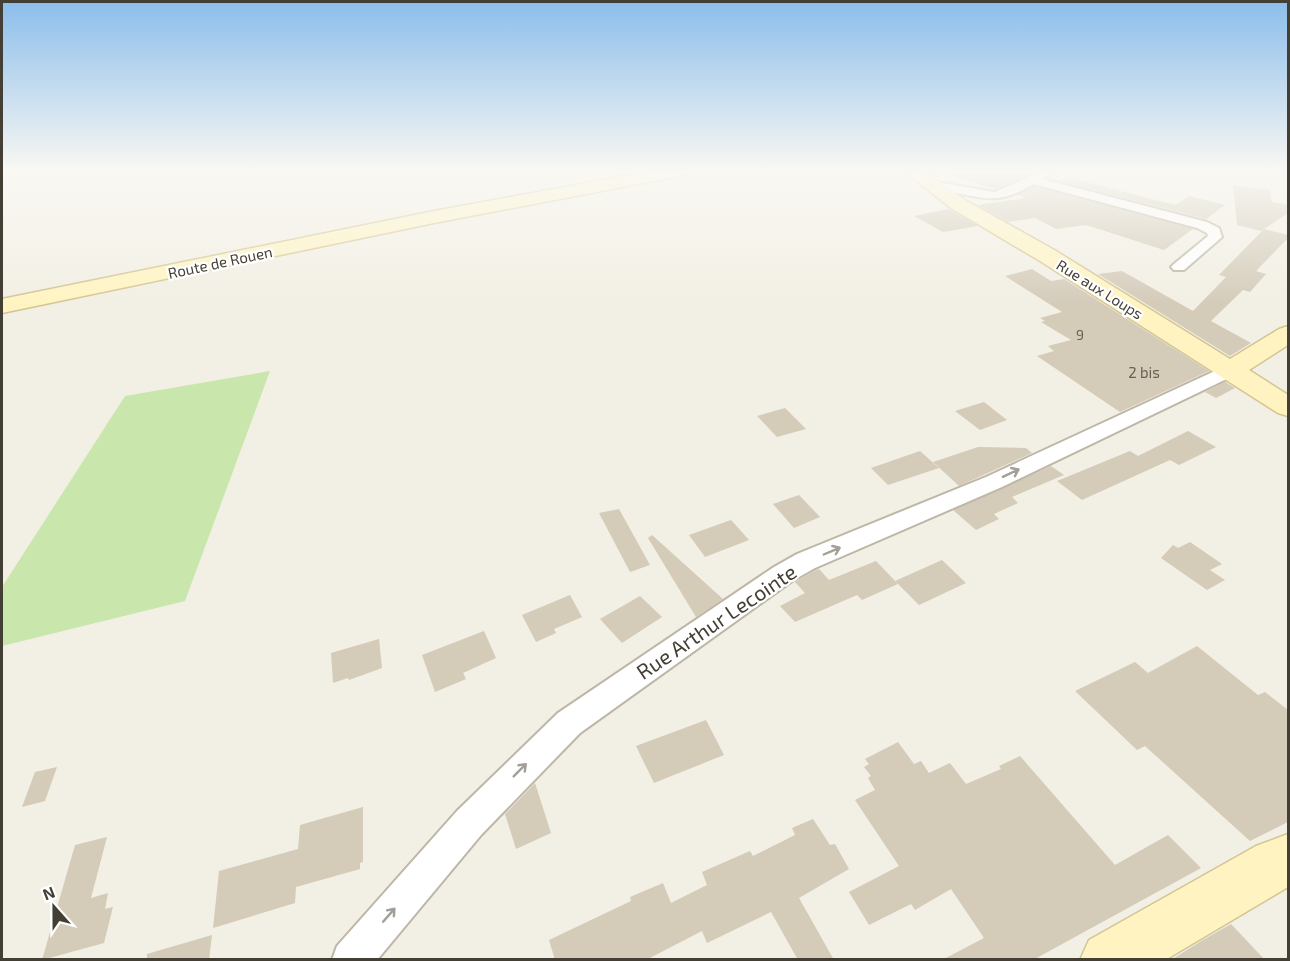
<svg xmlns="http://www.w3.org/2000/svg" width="1290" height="961" font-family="'Exo 2',sans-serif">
  <rect width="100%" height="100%" fill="#f2efe4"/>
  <!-- green -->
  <path fill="#c9e7ac" d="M270,371L185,601L2,646V587L125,396Z"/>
  <!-- building -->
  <g fill="#d4cbb9">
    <path d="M951,170H1021L1031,173L996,189L950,175Z"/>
    <path d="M1067,177L1175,205L1189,196L1225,205L1206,219L1047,178L1061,180Z"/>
    <path d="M1233,185L1270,190L1272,202L1288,205V213L1261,231L1237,225Z"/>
    <path d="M1034,186L1193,229L1164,250L1086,225L1056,229L1035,218L1008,222L978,205L1026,198L1017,195Z"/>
    <path d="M949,209L978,226L943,232L914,216Z"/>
    <path d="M1264,229L1288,235V238L1256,271L1266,274L1250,292L1243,290L1211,321L1251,343L1230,356L1098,274L1122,271L1193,311L1226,277L1219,275Z"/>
    <path d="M1032,269L1051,281L1064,279L1209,371L1120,412L1037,356L1054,351L1048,346L1071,340L1041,322L1045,321L1040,318L1062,312L1005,276Z"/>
    <path d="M1225,382L1235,388L1216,398L1205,392Z"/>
    <path d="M984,402L1007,420L980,430L955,411Z"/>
    <path d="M785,408L806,429L777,437L757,416Z"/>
    <path d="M1188,431L1216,447L1179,465L1170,460L1082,500L1057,481L1130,451L1138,456Z"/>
    <path d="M978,447L1026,448L1032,453L959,486L933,462Z"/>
    <path d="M920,451L939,468L888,485L871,468Z"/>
    <path d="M1051,466L1064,475L1012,497L1018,503L994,514L999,519L976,530L953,510Z"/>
    <path d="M799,495L820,517L794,528L773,504Z"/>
    <path d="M619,509L650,565L630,572L599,513Z"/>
    <path d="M731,520L749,540L705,557L689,535Z"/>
    <path d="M652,535L723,599L696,617L648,538Z"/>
    <path d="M1190,542L1222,564L1210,570L1225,580L1207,590L1161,558L1173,545L1178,548Z"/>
    <path d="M942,560L966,583L919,605L895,581Z"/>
    <path d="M876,561L898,584L862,600L857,595L795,622L780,606L805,593L795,582L816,570L819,569L829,580Z"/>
    <path d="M570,595L582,617L554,629L556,633L536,642L522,615Z"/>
    <path d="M640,596L662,617L622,643L600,619Z"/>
    <path d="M484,631L496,658L463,673L466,679L435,692L422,655Z"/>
    <path d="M379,639L382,668L349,680L348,678L333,683L331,653Z"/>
    <path d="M1197,646L1258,695L1265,692L1288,710V822L1250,841L1145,746L1137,750L1075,691L1135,662L1148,673Z"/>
    <path d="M706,720L724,755L654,783L636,746Z"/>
    <path d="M898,742L914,764L921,761L929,773L950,763L966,784L1001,769L999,766L1020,756L1115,865L1168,835L1201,868L1033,960H942L984,938L951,889L915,910L911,904L869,925L849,892L899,866L855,800L875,790L868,778L871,776L864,767L869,764L865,759Z"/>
    <path d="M57,767L45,801L22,807L35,772Z"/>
    <path d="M535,783L551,833L516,849L505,814Z"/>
    <path d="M363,807V862L360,863V869L296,887L295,903L213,928L219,871L298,849L300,825Z"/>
    <path d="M813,819L830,845L835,844L849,869L799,898L834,960H798L771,912L707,943L702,931L646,960H555L549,940L631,901L630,897L663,883L671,903L707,885L702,872L750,851L753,856L795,835L792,828Z"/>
    <path d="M107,837L91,898L108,893L105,909L113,907L104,943L42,960L75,845Z"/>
    <path d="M1231,924L1265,960H1171L1203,940Z"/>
    <path d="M212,935L209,960H147V954Z"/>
  </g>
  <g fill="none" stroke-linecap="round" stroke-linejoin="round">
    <!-- street casing -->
    <g stroke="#beb7a7" stroke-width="4">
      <g id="street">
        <path d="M1043,170L1049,174L1042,179L1207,222L1219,228L1222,237L1184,270H1174L1171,267L1174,264L1208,236L1207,233L1197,228L1034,184C989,211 978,192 934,191L928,187L942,183L995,192Z"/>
        <path d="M1230,364L1237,366L1239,370L1237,374L1002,487L815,568L792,581L580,733L481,835L377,960H332L337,946L457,811L558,713L774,567L797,554L986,477Z"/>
      </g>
    </g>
    <!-- secondary casing -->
    <g stroke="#d3c593" stroke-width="3">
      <g id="secondary">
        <path d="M657,170H694L686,175L434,223L2,313V299L434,211Z"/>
        <path d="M903,170H922L965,200L1056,251L1230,359L1279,329L1288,326V345L1249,370L1288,395V416L1278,413L1040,261L951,208Z"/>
        <path d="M1288,834V887L1165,960H1080L1089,940L1256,846Z"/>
      </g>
    </g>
    <!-- street -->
    <use href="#street" fill="#fff" fill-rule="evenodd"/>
    <!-- secondary -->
    <use href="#secondary" fill="#fff4c1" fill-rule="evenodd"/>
  </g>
  <!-- one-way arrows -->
  <defs><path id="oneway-shaft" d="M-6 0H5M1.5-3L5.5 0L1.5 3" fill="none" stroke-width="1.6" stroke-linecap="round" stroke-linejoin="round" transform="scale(1.5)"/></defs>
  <g stroke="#a29f9a">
    <use href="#oneway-shaft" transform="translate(1011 473) rotate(-25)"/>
    <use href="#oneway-shaft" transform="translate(832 551) rotate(-23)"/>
    <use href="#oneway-shaft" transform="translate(520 770) rotate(-45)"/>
    <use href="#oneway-shaft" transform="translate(389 915) rotate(-49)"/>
  </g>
  <!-- sky -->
  <linearGradient id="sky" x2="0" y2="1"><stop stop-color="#8bbdeb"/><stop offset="0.56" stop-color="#f9f8f3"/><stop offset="1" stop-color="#f9f8f3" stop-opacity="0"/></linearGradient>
  <rect width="1290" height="305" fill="url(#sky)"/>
  <g text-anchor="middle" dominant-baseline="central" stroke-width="4.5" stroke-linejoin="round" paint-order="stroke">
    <!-- far-number labels -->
    <g font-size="14" fill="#686255">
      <text x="1080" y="334">9</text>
    </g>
    <!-- far-street labels -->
    <g font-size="15" fill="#443f34" stroke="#fff">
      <text transform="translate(220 262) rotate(-12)">Route de Rouen</text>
      <text transform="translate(1100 289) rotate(32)">Rue aux Loups</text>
    </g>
    <!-- number labels -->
    <g font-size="15" fill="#686255">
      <text x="1144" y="372">2 bis</text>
    </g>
    <!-- near-street labels -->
    <g font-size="21" fill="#443f34" stroke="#fff">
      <text transform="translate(716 621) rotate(-34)">Rue Arthur Lecointe</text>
    </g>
  </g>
  <!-- border -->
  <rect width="1290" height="961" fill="none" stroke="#443f34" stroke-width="6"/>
  <!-- north arrow -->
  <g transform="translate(54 907) rotate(339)" stroke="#ffffff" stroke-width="4.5" paint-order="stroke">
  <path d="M0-4.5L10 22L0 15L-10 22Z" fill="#443f34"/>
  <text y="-9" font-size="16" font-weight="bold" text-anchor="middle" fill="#443f34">N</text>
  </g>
</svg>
